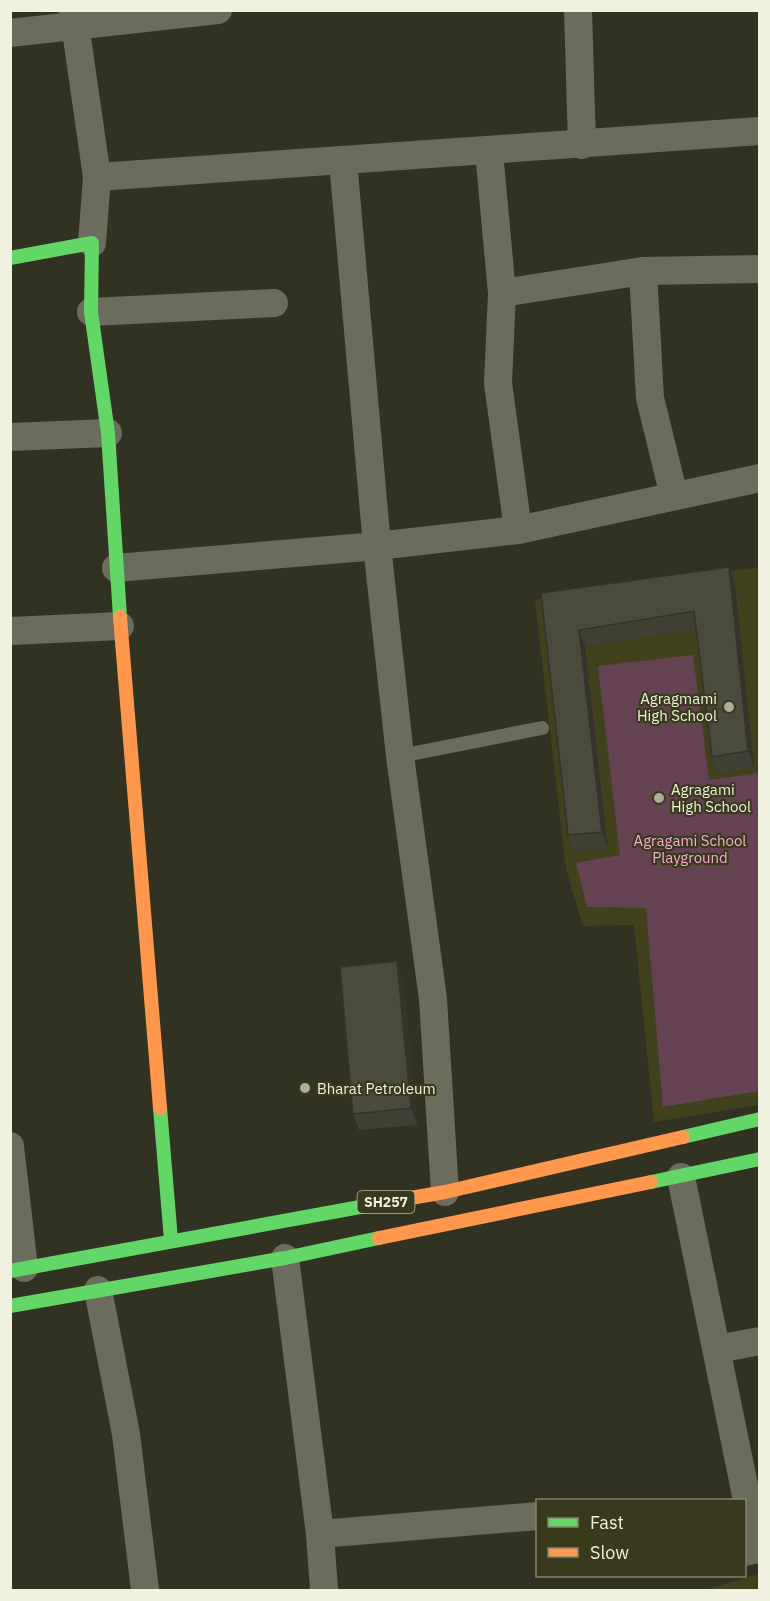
<svg xmlns="http://www.w3.org/2000/svg" width="770" height="1601" font-family="'IBM Plex Sans',sans-serif">
  <rect width="100%" height="100%" fill="#323222"/>
  <!-- built -->
  <g fill="#41411e">
    <path d="M759,567V1105L654,1122L634,925L583,926L566,869L535,600Z"/>
    <path d="M759,1574V1590H711V1588Z"/>
  </g>
  <!-- green -->
  <path fill="#654252" d="M693,655L709,780L759,773V1091L663,1107L646,908L587,907L576,863L620,855L598,666Z"/>
  <g fill="none" stroke-linecap="round" stroke-linejoin="round">
    <!-- lane -->
    <path stroke="#6b6c5c" stroke-width="14" d="M400,756L542,728"/>
    <!-- street -->
    <g stroke="#6b6c5c" stroke-width="28">
      <path d="M73,10L97,177"/>
      <path d="M578,10L582,145"/>
      <path d="M10,33L218,10"/>
      <path d="M489,152L502,293L498,383L518,530"/>
      <path d="M343,161L377,546L400,756L433,999L445,1192"/>
      <path d="M92,243L97,177L760,131"/>
      <path d="M643,271L650,398L674,496"/>
      <path d="M502,293L643,271L760,269"/>
      <path d="M91,312L274,303"/>
      <path d="M10,437L108,433"/>
      <path d="M116,568L377,546L518,530L760,478"/>
      <path d="M10,631L120,626"/>
      <path d="M10,1146L24,1268"/>
      <path d="M681,1177L757,1549L744,1552"/>
      <path d="M285,1258L320,1534L324,1590"/>
      <path d="M98,1290L126,1434L145,1590"/>
      <path d="M717,1349L760,1341"/>
      <path d="M320,1534L538,1516"/>
    </g>
    <!-- fast -->
    <g stroke="#63d668" stroke-width="14">
      <path d="M10,258L92,243L91,312L108,433L120,617"/>
      <path d="M160,1108L171,1240"/>
      <path d="M683,1137L760,1119"/>
      <path d="M651,1182L760,1159"/>
      <path d="M10,1271L382,1203"/>
      <path d="M10,1306L285,1258L379,1238"/>
    </g>
    <!-- slow -->
    <g stroke="#ff974d" stroke-width="14">
      <path d="M120,617L160,1108"/>
      <path d="M382,1203L445,1192L683,1137"/>
      <path d="M379,1238L651,1182"/>
    </g>
  </g>
  <!-- wall -->
  <g fill="#404034">
    <path d="M735,584L754,767L718,773L712,757L696,629L585,646L608,849L574,851L568,835L541,593Z"/>
    <path d="M403,978L417,1125L359,1130L353,1114Z"/>
  </g>
  <!-- shaded-wall -->
  <g fill="#34342b">
    <path d="M729,567L735,584L754,767L748,751Z"/>
    <path d="M579,630L585,646L608,849L602,832Z"/>
    <path d="M397,961L403,978L417,1125L411,1108Z"/>
  </g>
  <!-- building -->
  <g fill="#4a4a3d" stroke="#34342b" stroke-width="1.5">
    <path d="M729,567L748,751L712,757L694,611L579,630L602,832L568,835L541,593Z"/>
    <path d="M397,961L411,1108L353,1114L340,967Z"/>
  </g>
  <!-- markers -->
  <g fill="#aeae9d" stroke="#39391b" stroke-width="2">
    <circle cx="729" cy="707" r="6"/>
    <circle cx="659" cy="798" r="6"/>
    <circle cx="305" cy="1088" r="6"/>
  </g>
  <g text-anchor="middle" dominant-baseline="central" stroke-width="4.5" stroke-linejoin="round" paint-order="stroke">
    <!-- shield labels -->
    <rect fill="#39391b" stroke="#b9baa4" stroke-width="1.5" x="357.5" y="1191" width="57" height="22" rx="4.5"/>
    <g font-size="14" font-weight="bold" fill="#f0f1df">
      <text x="386" y="1202">SH257</text>
    </g>
    <!-- poi labels -->
    <g font-size="15" fill="#f0f1df" stroke="#39391b" text-anchor="start">
      <text x="717" y="698" text-anchor="end">Agragmami<tspan x="717" dy="17">High School</tspan></text>
      <text x="671" y="789">Agragami<tspan x="671" dy="17">High School</tspan></text>
      <text x="317" y="1088">Bharat Petroleum</text>
    </g>
    <!-- park labels -->
    <g font-size="15" fill="#faaad5" stroke="#39391b">
      <text x="690" y="840">Agragami School<tspan x="690" dy="17">Playground</tspan></text>
    </g>
  </g>
  <!-- border -->
  <rect width="770" height="1601" fill="none" stroke="#f0f1df" stroke-width="24"/>
  <!-- legend -->
  <rect x="536" y="1499" width="210" height="78" fill="#39391b" stroke="#828369" stroke-width="1.5"/>
  <rect x="548" y="1518" width="30" height="9" fill="#63d668" stroke="#828369" stroke-width="1.5"/>
  <text x="590" y="1529" font-size="18" fill="#f0f1df">Fast</text>
  <rect x="548" y="1548" width="30" height="9" fill="#ff974d" stroke="#828369" stroke-width="1.5"/>
  <text x="590" y="1559" font-size="18" fill="#f0f1df">Slow</text>
</svg>
